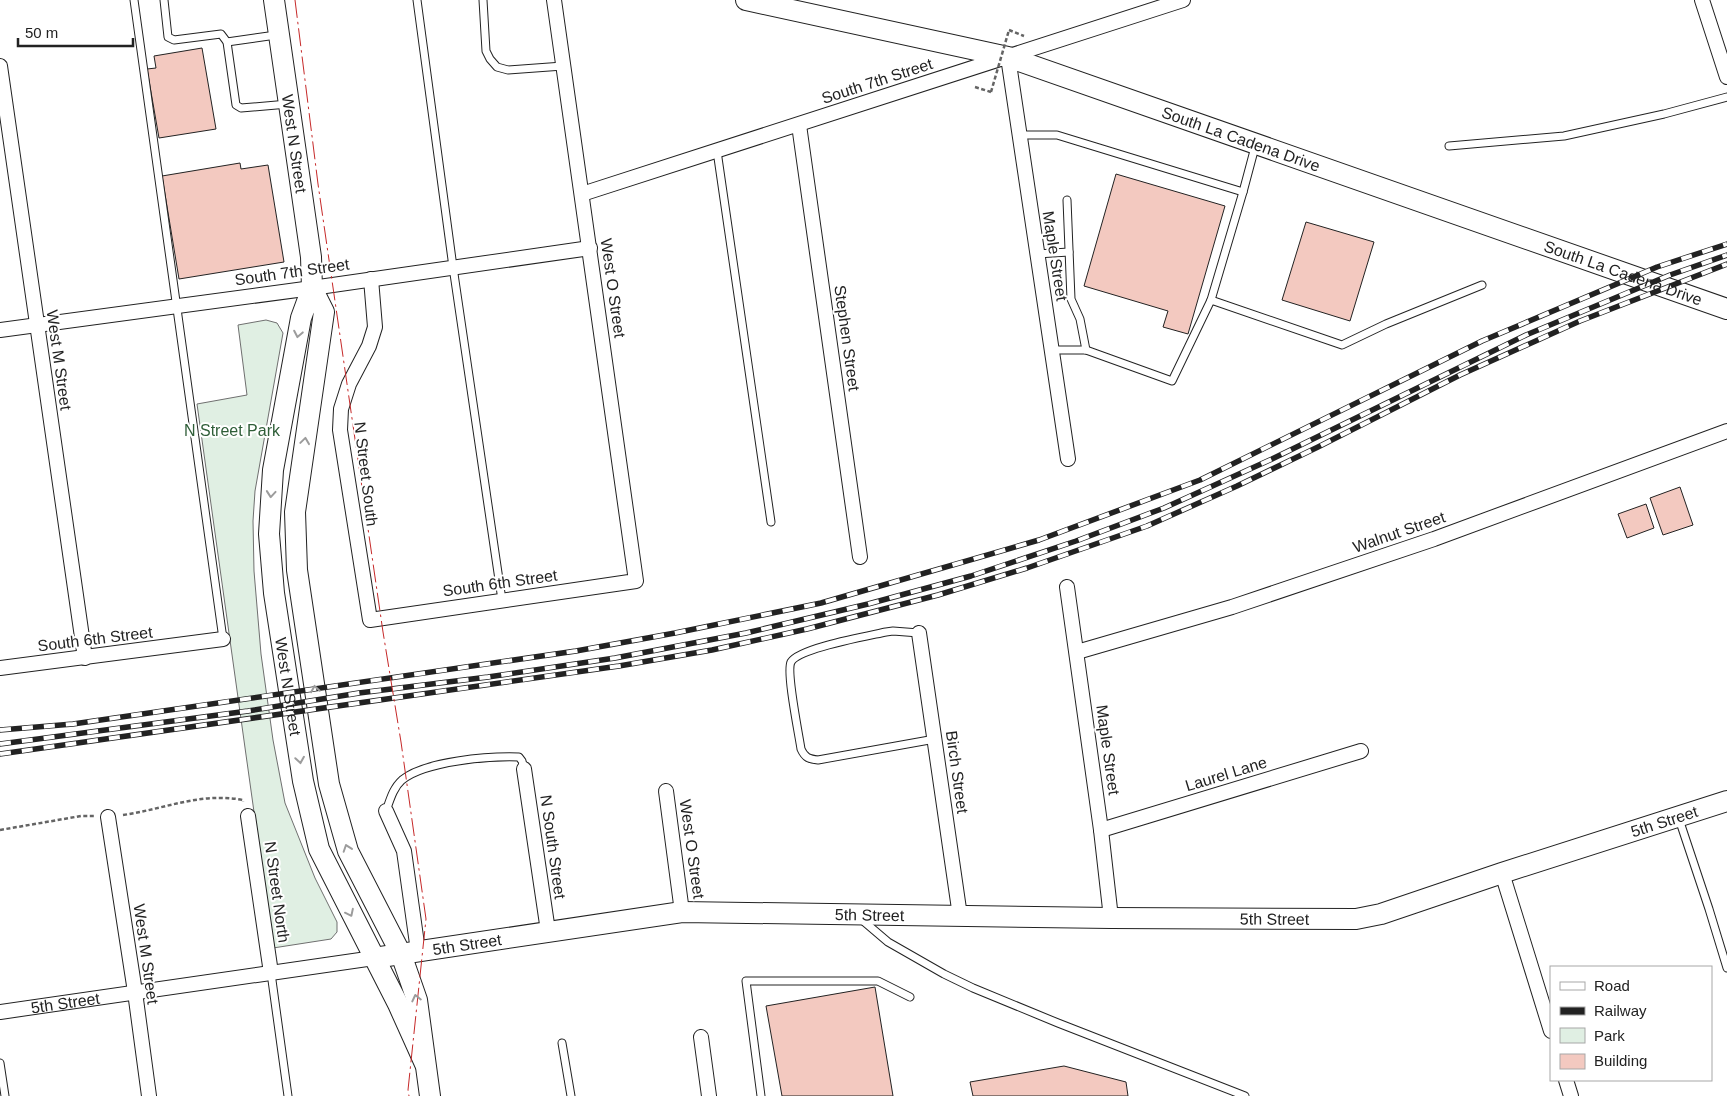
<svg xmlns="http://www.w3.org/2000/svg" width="1727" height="1096" font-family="Helvetica,sans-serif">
  <rect width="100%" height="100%" fill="#fff"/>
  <!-- green -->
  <path fill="#e0efe3" stroke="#6f6f6f" d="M266,320L277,323L283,333L255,491L253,521L254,571L261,654L273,740L285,803L315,878L337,922V932L331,939L273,948L197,404L247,395L238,325Z"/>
  <!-- building -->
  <g fill="#f3c9c0" stroke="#222">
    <path d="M202,48L216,129L159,138L147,69L156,68L154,56Z"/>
    <path d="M240,163L241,169L268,165L284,262L179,279L162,176Z"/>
    <path d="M1116,174L1225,206L1188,334L1163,327L1168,311L1084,286Z"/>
    <path d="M1306,222L1374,242L1350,321L1282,300Z"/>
    <path d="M1680,487L1693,525L1663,535L1650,498Z"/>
    <path d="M1646,504L1654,528L1627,538L1618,514Z"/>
    <path d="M875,987L893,1096H782L766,1006Z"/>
    <path d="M1064,1066L1126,1082L1128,1096H973L970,1082Z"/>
  </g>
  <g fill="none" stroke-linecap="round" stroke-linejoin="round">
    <!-- lane casing -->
    <g stroke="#222" stroke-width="9">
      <g id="lane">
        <path d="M134,0L223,639"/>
        <path d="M164,0L168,37L174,40L221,34L227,42L236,105L241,108L288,104"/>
        <path d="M417,0L453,267L502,600"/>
        <path d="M483,0L486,51L490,59L497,67L508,70L563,66"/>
        <path d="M227,42L276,35"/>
        <path d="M1019,135H1057L1243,192L1255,147"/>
        <path d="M1449,146L1564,136L1664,114L1727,97"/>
        <path d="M717,151L771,522"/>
        <path d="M1067,200L1071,299L1080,319L1086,350"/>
        <path d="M1037,254L1069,252"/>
        <path d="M1211,300L1243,192"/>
        <path d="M1051,350H1086L1172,381L1211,300L1342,345L1386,324L1482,285"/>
        <path d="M919,633L893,631L886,632C868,636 799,648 791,662C786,672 799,735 801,749C805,758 809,759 818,760L935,739"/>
        <path d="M386,811C390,800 393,788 402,780C425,761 489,756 519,757L522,761L524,769"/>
        <path d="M1679,819L1709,909L1727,968"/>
        <path d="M861,919L888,942L944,974L973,988L1058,1023L1245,1096"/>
        <path d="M271,973L288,1096"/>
        <path d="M562,1043L571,1096"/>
        <path d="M0,1063L5,1096"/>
        <path d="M761,1096L746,981H878L910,997"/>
      </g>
    </g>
    <!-- street casing -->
    <g stroke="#222" stroke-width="16">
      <g id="street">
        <path d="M1702,0L1727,77"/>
        <path d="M1008,57L1068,459"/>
        <path d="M0,66L85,658"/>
        <path d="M799,125L860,557"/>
        <path d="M582,194L1183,0"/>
        <path d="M371,279L375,327L369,346L349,384L341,409L340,430L370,620L636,581L554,0"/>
        <path d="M0,330L312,288L590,248"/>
        <path d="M1067,587L1101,830L1111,918"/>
        <path d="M919,633L960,916"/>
        <path d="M1077,652L1232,607L1434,539L1727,431"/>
        <path d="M0,668L223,639"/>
        <path d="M524,769L548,931"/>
        <path d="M666,791L682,912"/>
        <path d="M386,811L404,851L418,951"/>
        <path d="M248,816L271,973"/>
        <path d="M108,817L135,992L149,1096"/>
        <path d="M1101,830L1361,751"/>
        <path d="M1502,873L1551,1031"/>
        <path id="s1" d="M0,1012L374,958"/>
        <path d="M701,1037L709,1096"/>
        <path d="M1566,1080L1571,1096"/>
      </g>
    </g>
    <!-- secondary casing -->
    <g stroke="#222" stroke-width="22">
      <g id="secondary">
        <path id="s2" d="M274,0L311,257L312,288L301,318L273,470L269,534L274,593L303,781L319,849L398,1004L425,1064"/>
        <path id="s3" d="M746,0L1008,57L1727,309"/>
        <path d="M312,288L324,312L295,512L297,570L329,784L348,851L401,954L417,1000L430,1096"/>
        <path id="s4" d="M374,958L682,912L1111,918L1356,919L1381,914L1502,873L1727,801"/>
      </g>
    </g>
    <!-- path -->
    <g stroke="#646464" stroke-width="2.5" stroke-dasharray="4 2.5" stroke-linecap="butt">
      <path d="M1009,30L1024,36"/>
      <path d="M975,87L991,92"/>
      <path d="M123,815C165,809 200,792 243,800V802"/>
      <path d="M0,830L81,816H95"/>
    </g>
    <!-- lane -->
    <use href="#lane" stroke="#fff" stroke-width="7"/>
    <!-- street -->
    <use href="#street" stroke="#fff" stroke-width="14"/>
    <!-- secondary -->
    <use href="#secondary" stroke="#fff" stroke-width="20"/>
    <!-- rail casing -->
    <g stroke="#222" stroke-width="5.5">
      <g id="rail">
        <path d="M0,730L73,724L576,651L675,633L821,603L1039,540L1200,480L1482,341L1657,267L1727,244"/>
        <path d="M0,744L248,711L359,693L488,677L615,658L746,633L868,604L971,576L1076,541L1164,508L1272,459L1526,335L1670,275L1727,255"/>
        <path d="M0,754L619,666L712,650L807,629L938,595L1027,568L1147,526L1237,486L1318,447L1460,375L1580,321L1727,264"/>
      </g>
    </g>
    <!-- rail -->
    <use href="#rail" stroke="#fff" stroke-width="4" stroke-dasharray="11" stroke-linecap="butt"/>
    <!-- path-bridge -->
    <path stroke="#646464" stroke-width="2.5" stroke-dasharray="4 2.5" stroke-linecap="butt" d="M991,92L1009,30"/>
    <!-- power -->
    <path stroke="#c62828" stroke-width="1" stroke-dasharray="18 4 2.5 4" stroke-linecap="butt" d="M295,0L318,184L383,632L401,742L426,919L408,1090L409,1096"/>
  </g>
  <!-- one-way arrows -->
  <defs><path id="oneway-chevron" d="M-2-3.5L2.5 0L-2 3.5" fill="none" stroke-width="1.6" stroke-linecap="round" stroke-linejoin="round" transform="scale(1.25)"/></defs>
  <g stroke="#9c9c9c">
    <use href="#oneway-chevron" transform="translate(298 334) rotate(101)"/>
    <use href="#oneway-chevron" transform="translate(305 441) rotate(-82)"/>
    <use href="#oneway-chevron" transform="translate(271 494) rotate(95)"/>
    <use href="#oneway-chevron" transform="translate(315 689) rotate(-99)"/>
    <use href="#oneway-chevron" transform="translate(300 760) rotate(81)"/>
    <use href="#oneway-chevron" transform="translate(347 848) rotate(-109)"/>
    <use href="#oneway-chevron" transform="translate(350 913) rotate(64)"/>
    <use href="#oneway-chevron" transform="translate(416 998) rotate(-103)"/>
  </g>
  <g text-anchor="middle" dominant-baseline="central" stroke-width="4" stroke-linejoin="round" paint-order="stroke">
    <!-- street labels -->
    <g font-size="16" fill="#222" stroke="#fff">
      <text transform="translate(877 81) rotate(-18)">South 7th Street</text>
      <text stroke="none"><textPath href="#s3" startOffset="515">South La Cadena Drive</textPath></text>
      <text stroke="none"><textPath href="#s2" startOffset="145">West N Street</textPath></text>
      <text transform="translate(1055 256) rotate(81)">Maple Street</text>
      <text transform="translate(292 272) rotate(-8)">South 7th Street</text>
      <text stroke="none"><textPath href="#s3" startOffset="920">South La Cadena Drive</textPath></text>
      <text transform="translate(613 288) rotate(82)">West O Street</text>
      <text transform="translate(847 338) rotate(82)">Stephen Street</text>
      <text transform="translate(59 360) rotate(82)">West M Street</text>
      <text transform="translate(366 474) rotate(83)">N Street South</text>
      <text transform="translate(1399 532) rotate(-19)">Walnut Street</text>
      <text transform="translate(500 583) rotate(-8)">South 6th Street</text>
      <text transform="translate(95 639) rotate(-7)">South 6th Street</text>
      <text stroke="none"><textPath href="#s2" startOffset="695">West N Street</textPath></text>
      <text transform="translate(1108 750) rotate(82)">Maple Street</text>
      <text transform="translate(957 772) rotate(82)">Birch Street</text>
      <text transform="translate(1226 774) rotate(-17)">Laurel Lane</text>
      <text stroke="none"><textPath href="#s4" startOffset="1309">5th Street</textPath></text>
      <text transform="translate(553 847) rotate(82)">N South Street</text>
      <text transform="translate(692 849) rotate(82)">West O Street</text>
      <text transform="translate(277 892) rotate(82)">N Street North</text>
      <text stroke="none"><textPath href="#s4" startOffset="499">5th Street</textPath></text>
      <text stroke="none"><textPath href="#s4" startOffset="904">5th Street</textPath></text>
      <text stroke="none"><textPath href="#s4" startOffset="94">5th Street</textPath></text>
      <text transform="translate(146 954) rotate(82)">West M Street</text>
      <text stroke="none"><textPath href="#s1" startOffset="66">5th Street</textPath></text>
    </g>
    <!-- park labels -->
    <g font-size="16" fill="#2f5e38" stroke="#fff">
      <text x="232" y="430">N Street Park</text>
    </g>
  </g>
  <!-- legend -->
  <rect x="1550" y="966" width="162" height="115" fill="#ffffff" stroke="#a7a7a7"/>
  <rect x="1560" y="982" width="25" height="8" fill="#ffffff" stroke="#a7a7a7"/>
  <text x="1594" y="991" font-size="15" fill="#222222">Road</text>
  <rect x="1560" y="1007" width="25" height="8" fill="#222222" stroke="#a7a7a7"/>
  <text x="1594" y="1016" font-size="15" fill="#222222">Railway</text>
  <rect x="1560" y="1028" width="25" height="15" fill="#e0efe3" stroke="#a7a7a7"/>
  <text x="1594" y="1041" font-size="15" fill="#222222">Park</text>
  <rect x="1560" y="1054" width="25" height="15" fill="#f3c9c0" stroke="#a7a7a7"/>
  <text x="1594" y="1066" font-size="15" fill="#222222">Building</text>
  <!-- scale -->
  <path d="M18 38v8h115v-8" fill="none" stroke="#222222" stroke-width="2.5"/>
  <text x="25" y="38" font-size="15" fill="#222222" stroke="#ffffff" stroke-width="4" paint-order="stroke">50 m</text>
</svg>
